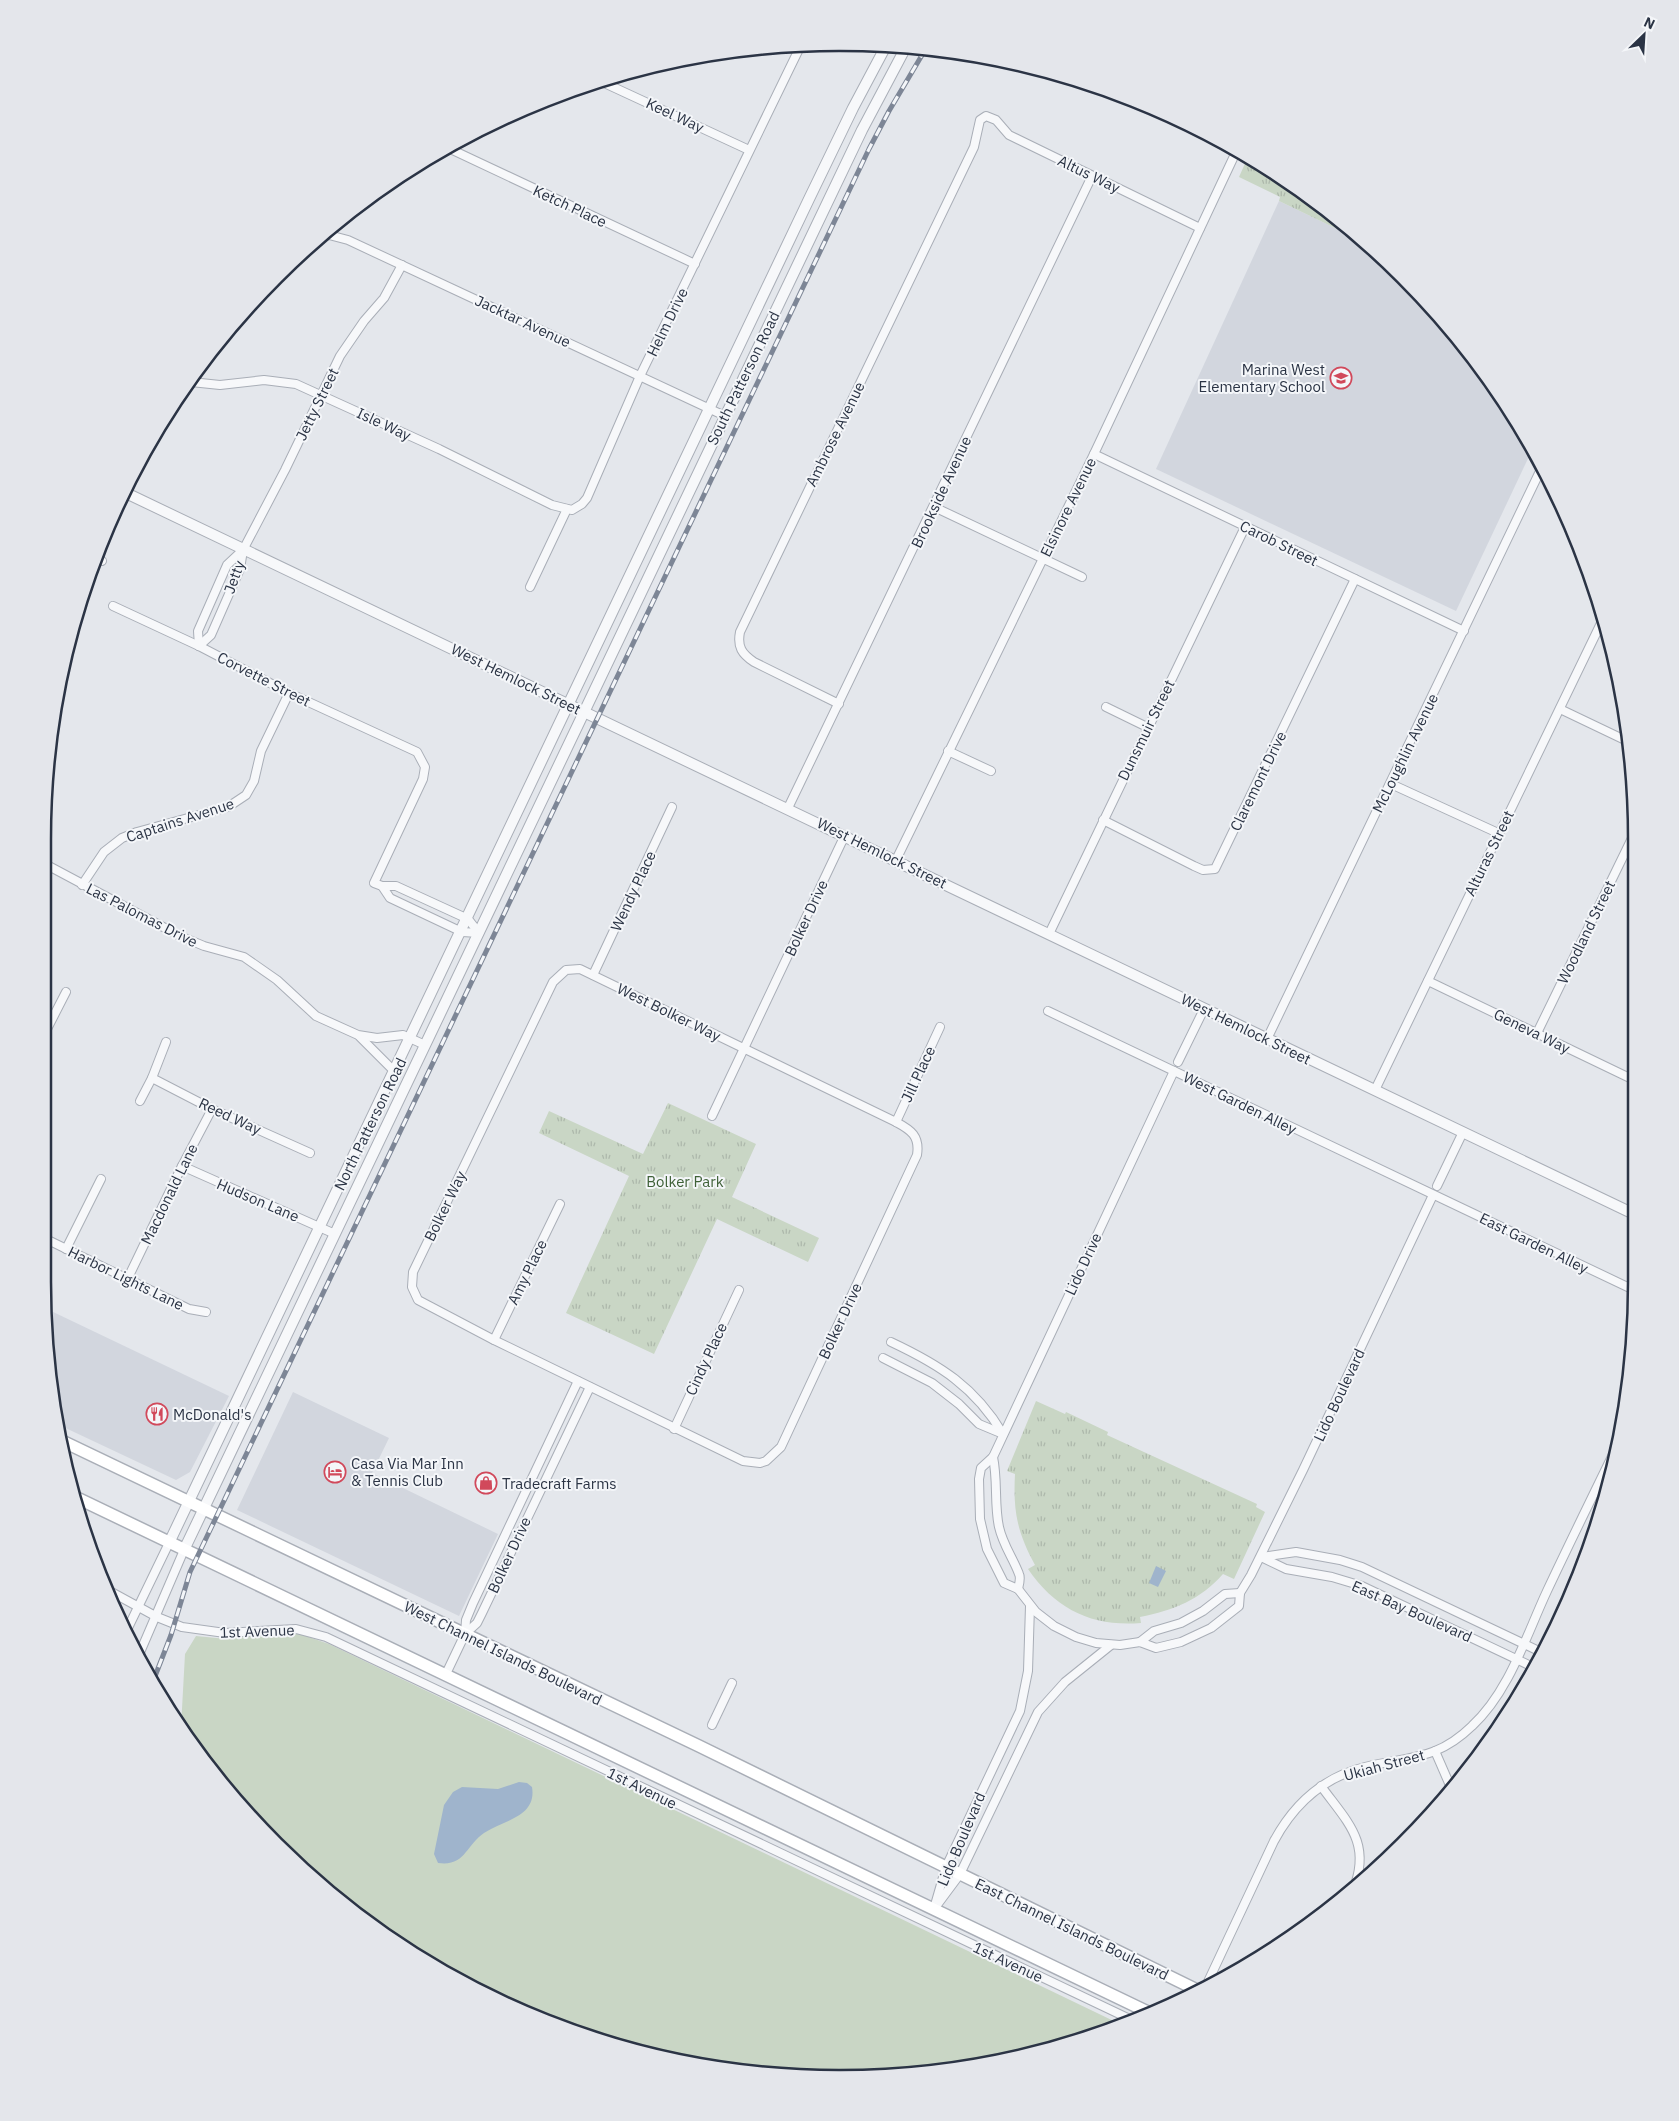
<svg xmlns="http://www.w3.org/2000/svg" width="1679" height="2121" font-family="'IBM Plex Sans',sans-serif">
  <defs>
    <pattern id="park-tufts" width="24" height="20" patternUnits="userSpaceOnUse" patternTransform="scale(1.25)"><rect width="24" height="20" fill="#c9d6c5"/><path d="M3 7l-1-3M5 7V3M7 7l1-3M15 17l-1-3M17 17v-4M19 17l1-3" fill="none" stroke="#adb8ab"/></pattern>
  </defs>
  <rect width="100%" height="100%" fill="#e4e7ec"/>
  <!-- built -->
  <g fill="#d2d6de">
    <path d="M1279,201L1360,240L1439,314L1533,448L1456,611L1156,469Z"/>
    <path d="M49,1310L229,1396L190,1472L176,1480L57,1424L49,1385Z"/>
    <path d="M293,1392L389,1438L372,1473L498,1534L459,1616L237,1510Z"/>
  </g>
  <!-- grass -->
  <path fill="#c9d6c5" d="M297,1633L329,1644L1122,2025L1045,2051L943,2072L839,2078L735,2072L633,2051L534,2018L441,1972L354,1914L276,1845L207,1766L181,1727L185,1654L196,1636L227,1639L267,1634Z"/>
  <!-- park -->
  <g fill="url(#park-tufts)">
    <path d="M1247,159L1325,207L1360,240L1279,201L1280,197L1239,177Z"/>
    <path d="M668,1103L756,1144L732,1197L819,1238L808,1262L717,1219L654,1354L566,1313L629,1176L539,1133L549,1111L643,1154Z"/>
    <path d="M1036,1401L1065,1414L1066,1412L1108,1432L1107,1435L1257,1504L1256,1507L1265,1512L1234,1579L1223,1574C1200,1600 1174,1610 1140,1617L1141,1623C1093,1627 1056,1610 1028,1569L1035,1565C1017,1532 1013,1511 1015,1474L1007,1471Z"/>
  </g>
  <!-- water -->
  <g fill="#9fb4cc">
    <path d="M1156,1566L1166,1571L1158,1587L1149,1583Z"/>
    <path d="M519,1782L527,1783L532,1787C537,1817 504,1820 484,1833C466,1845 465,1867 438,1863L434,1854L444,1805L453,1792L462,1787L498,1789Z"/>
  </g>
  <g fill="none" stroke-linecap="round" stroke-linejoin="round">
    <!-- minor casing -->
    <g stroke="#a9aeb7" stroke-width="10">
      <g id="minor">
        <path d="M600,81L749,150"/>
        <path d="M446,147L695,264"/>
        <path d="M319,237L329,235L348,240L725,416"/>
        <path d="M191,382L220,385L264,380L296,384L439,449L552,505L572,510L582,504L587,498L640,376L800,47"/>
        <path d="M1094,454L1464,631"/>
        <path d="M934,507L1082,577"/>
        <path d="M96,559L102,561"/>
        <path d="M530,587L567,509"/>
        <path d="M113,606L199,646L289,693L417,752L425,767L423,779L374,883L382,886L390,898L462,932L479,933"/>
        <path d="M199,646L211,635L240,569L243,550L285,470L340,356L364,321L384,298L402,265"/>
        <path d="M199,646L198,631L227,565L243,550"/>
        <path d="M839,704L754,662C742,654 737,647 740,632L974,147L980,120L986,116L996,120L1009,135L1200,228"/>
        <path d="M1106,707L1147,727"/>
        <path d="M1560,709L1627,741"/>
        <path d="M948,751L991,771"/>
        <path d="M1391,784L1498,833"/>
        <path d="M788,808L1092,176"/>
        <path d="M1103,820L1194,866L1203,870L1215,869L1355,579"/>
        <path d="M896,860L1094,454L1236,152"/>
        <path d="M45,864L180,936L204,946L244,957L277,980L316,1016L358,1035L377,1038L403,1035L425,1045"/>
        <path d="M82,885L104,852L122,838L137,832L228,807L246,795L254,781L261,751L289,693"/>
        <path d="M382,886H396L468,919L479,933"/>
        <path d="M1049,934L1245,527"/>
        <path d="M580,969L896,1122C911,1130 920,1136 917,1155L781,1447L766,1461L760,1463L743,1461L494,1340L418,1300L412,1287L413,1272L553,982L566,970Z"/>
        <path d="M593,975L672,807"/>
        <path d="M1428,981L1636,1081"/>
        <path d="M1048,1011L1636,1291"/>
        <path d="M46,1031L66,992"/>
        <path d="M1537,1033L1635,832"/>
        <path d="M360,1037L395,1072"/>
        <path d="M1267,1039L1542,467"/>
        <path d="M1178,1062L1204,1009"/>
        <path d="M1174,1071L993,1457L981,1468L979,1479L980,1519L987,1549L1004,1583L1018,1589L1036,1612L1054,1626L1076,1637L1096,1643L1120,1645L1140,1642L1156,1648L1181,1642L1211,1628L1239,1606L1240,1593L1251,1575L1303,1470L1433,1195"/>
        <path d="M152,1078L212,1109L310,1153"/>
        <path d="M1375,1090L1604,617"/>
        <path d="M140,1101L152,1078L166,1042"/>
        <path d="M712,1116L845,835"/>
        <path d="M896,1122L940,1027"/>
        <path d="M182,1166L335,1234"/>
        <path d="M1437,1186L1463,1132"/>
        <path d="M48,1240L189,1309L206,1312"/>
        <path d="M66,1249L101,1179"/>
        <path d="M127,1280L182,1166L212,1109"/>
        <path d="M494,1340L560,1204"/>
        <path d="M891,1342C940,1365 975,1387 1003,1434"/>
        <path d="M883,1358L932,1383L959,1404L979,1424L1003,1434"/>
        <path d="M674,1429L739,1290"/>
        <path d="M993,1457C998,1481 994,1504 999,1527C1003,1545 1013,1558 1019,1574C1021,1578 1019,1585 1018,1589"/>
        <path d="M1261,1557L1296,1552L1340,1560L1362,1567L1541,1652"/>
        <path d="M1261,1557L1286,1569L1332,1577L1362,1586L1533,1667"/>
        <path d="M104,1588L157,1617L182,1627L225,1633L296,1629L326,1637L1134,2021"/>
        <path d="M126,1632L169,1543"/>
        <path d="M465,1634L477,1623L482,1613L590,1387"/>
        <path d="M1140,1642L1154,1631L1181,1623L1203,1611L1225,1594L1240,1593"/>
        <path d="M138,1657L184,1550"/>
        <path d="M445,1676L465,1634L466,1620L473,1603L578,1381"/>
        <path d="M712,1725L732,1683"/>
        <path d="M1435,1751L1452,1790"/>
        <path d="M1321,1786C1348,1823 1372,1843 1353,1890"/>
        <path d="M935,1905L946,1867L1020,1711L1028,1671L1030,1606"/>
        <path d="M934,1909L960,1874L1038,1712L1065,1682L1111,1645"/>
        <path d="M1205,1988L1274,1841C1294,1804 1324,1777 1365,1767C1409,1756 1436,1761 1472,1726C1509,1692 1526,1636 1547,1591C1571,1540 1596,1489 1621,1438"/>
      </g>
    </g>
    <!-- tertiary casing -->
    <g stroke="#a9aeb7" stroke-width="12">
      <g id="tertiary">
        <path d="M126,493L1636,1215"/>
        <path d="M169,1543L809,199L853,108L887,44"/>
        <path d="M184,1550L862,130L906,47"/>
      </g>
    </g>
    <!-- secondary casing -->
    <g stroke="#a9aeb7" stroke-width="14">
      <g id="secondary">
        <path d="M60,1440L699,1746L1199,1991"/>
        <path d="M73,1496L1152,2014"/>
      </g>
    </g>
    <!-- minor -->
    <use href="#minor" stroke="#f7f8fa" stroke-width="8"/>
    <!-- tertiary -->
    <use href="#tertiary" stroke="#f7f8fa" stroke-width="10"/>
    <!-- secondary -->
    <use href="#secondary" stroke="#fff" stroke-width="11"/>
    <!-- rail casing -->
    <g stroke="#7d8696" stroke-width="5">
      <path id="rail" d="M152,1684L171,1635L190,1572L869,149L889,111L925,50"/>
    </g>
    <!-- rail -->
    <use href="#rail" stroke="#f4f6f9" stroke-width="3" stroke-dasharray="9" stroke-linecap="butt"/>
  </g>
  <!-- icons -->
  <defs>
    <g id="school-ring" transform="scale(1.125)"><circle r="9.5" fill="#f4f6f9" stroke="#d1495b" stroke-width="1.5"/><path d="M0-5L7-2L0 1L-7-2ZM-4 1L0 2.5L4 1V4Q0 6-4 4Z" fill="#d1495b"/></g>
    <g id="restaurant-ring" transform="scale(1.125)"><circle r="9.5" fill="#f4f6f9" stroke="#d1495b" stroke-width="1.5"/><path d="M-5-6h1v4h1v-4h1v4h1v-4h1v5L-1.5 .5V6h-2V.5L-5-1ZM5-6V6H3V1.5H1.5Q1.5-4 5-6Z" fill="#d1495b"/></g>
    <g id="hotel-ring" transform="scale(1.125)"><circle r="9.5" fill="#f4f6f9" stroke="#d1495b" stroke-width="1.5"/><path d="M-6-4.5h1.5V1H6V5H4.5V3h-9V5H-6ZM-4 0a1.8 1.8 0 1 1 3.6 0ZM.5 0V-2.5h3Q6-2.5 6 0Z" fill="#d1495b"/></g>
    <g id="shop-ring" transform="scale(1.125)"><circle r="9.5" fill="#f4f6f9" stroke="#d1495b" stroke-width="1.5"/><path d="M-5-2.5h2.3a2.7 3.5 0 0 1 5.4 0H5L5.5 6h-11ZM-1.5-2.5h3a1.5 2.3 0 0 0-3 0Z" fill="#d1495b"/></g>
  </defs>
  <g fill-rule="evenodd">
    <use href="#school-ring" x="1341" y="378"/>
    <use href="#restaurant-ring" x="157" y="1414"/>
    <use href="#hotel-ring" x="335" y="1472"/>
    <use href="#shop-ring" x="486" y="1483"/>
  </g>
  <g text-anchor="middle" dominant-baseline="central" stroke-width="4" stroke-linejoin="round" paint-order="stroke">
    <!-- street labels -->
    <g font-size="15" fill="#2b3445" stroke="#f4f6f9">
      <text transform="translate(675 115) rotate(25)">Keel Way</text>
      <text transform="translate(1089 174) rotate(26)">Altus Way</text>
      <text transform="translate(570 206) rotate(25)">Ketch Place</text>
      <text transform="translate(523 321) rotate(25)">Jacktar Avenue</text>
      <text transform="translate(667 322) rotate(-64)">Helm Drive</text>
      <text transform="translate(743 378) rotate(-64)">South Patterson Road</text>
      <text transform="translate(317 404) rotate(-64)">Jetty Street</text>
      <text transform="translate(384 424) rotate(25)">Isle Way</text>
      <text transform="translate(835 434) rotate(-64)">Ambrose Avenue</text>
      <text transform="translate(941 492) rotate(-65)">Brookside Avenue</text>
      <text transform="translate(1068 507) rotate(-64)">Elsinore Avenue</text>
      <text transform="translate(1279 543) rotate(26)">Carob Street</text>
      <text transform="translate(234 577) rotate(-70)">Jetty</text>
      <text transform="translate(264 679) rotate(27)">Corvette Street</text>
      <text transform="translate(516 679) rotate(26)">West Hemlock Street</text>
      <text transform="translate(1146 730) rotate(-64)">Dunsmuir Street</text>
      <text transform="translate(1405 753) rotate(-64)">McLoughlin Avenue</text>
      <text transform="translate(1258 781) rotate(-64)">Claremont Drive</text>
      <text transform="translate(180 820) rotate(-18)">Captains Avenue</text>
      <text transform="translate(882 853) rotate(26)">West Hemlock Street</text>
      <text transform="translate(1489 853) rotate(-64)">Alturas Street</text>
      <text transform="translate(633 891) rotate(-65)">Wendy Place</text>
      <text transform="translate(142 915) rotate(27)">Las Palomas Drive</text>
      <text transform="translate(806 918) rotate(-65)">Bolker Drive</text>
      <text transform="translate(1586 932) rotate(-64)">Woodland Street</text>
      <text transform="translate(669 1012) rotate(26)">West Bolker Way</text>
      <text transform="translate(1246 1029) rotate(26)">West Hemlock Street</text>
      <text transform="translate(1532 1031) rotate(26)">Geneva Way</text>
      <text transform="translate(918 1074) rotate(-65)">Jill Place</text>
      <text transform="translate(1240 1103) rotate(26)">West Garden Alley</text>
      <text transform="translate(230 1116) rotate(25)">Reed Way</text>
      <text transform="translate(370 1124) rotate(-64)">North Patterson Road</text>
      <text transform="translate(169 1194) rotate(-64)">Macdonald Lane</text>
      <text transform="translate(258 1200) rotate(23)">Hudson Lane</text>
      <text transform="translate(445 1206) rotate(-64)">Bolker Way</text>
      <text transform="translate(1534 1243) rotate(26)">East Garden Alley</text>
      <text transform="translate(1083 1264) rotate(-65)">Lido Drive</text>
      <text transform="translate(527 1272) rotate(-64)">Amy Place</text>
      <text transform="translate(126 1278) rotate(26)">Harbor Lights Lane</text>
      <text transform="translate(840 1321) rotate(-65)">Bolker Drive</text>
      <text transform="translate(706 1359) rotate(-65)">Cindy Place</text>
      <text transform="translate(1339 1395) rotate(-65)">Lido Boulevard</text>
      <text transform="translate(509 1555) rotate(-65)">Bolker Drive</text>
      <text transform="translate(1412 1611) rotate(24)">East Bay Boulevard</text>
      <text transform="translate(257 1631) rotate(-2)">1st Avenue</text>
      <text transform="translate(503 1653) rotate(26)">West Channel Islands Boulevard</text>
      <text transform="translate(1384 1765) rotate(-15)">Ukiah Street</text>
      <text transform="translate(642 1788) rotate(26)">1st Avenue</text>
      <text transform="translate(961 1839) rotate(-67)">Lido Boulevard</text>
      <text transform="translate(1072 1929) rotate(26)">East Channel Islands Boulevard</text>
      <text transform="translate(1008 1962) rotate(25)">1st Avenue</text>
    </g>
    <!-- poi labels -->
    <g font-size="15" fill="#2b3445" stroke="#f4f6f9" text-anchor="start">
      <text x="1325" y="369" text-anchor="end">Marina West<tspan x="1325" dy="17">Elementary School</tspan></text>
      <text x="173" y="1414">McDonald's</text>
      <text x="351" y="1463">Casa Via Mar Inn<tspan x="351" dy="17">&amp; Tennis Club</tspan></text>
      <text x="502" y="1483">Tradecraft Farms</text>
    </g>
    <!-- park labels -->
    <g font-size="15" fill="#3f6138" stroke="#f4f6f9">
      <text x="685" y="1181">Bolker Park</text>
    </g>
  </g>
  <!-- crop -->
  <path d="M0 0H1679V2121H0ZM839 51H840A788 788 0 0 1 1628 839V1282A788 788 0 0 1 840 2070H839A788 788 0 0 1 51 1282V839A788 788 0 0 1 839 51Z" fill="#e4e6eb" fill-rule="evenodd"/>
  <path fill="none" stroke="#2b3445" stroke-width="2.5" d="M839 51H840A788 788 0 0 1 1628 839V1282A788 788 0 0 1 840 2070H839A788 788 0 0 1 51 1282V839A788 788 0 0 1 839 51Z"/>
  <!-- north arrow -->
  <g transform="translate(1644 35) rotate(25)" stroke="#f4f6f9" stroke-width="4" paint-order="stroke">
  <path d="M0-4L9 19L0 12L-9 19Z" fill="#2b3445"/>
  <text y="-8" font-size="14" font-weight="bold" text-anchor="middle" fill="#2b3445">N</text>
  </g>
</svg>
